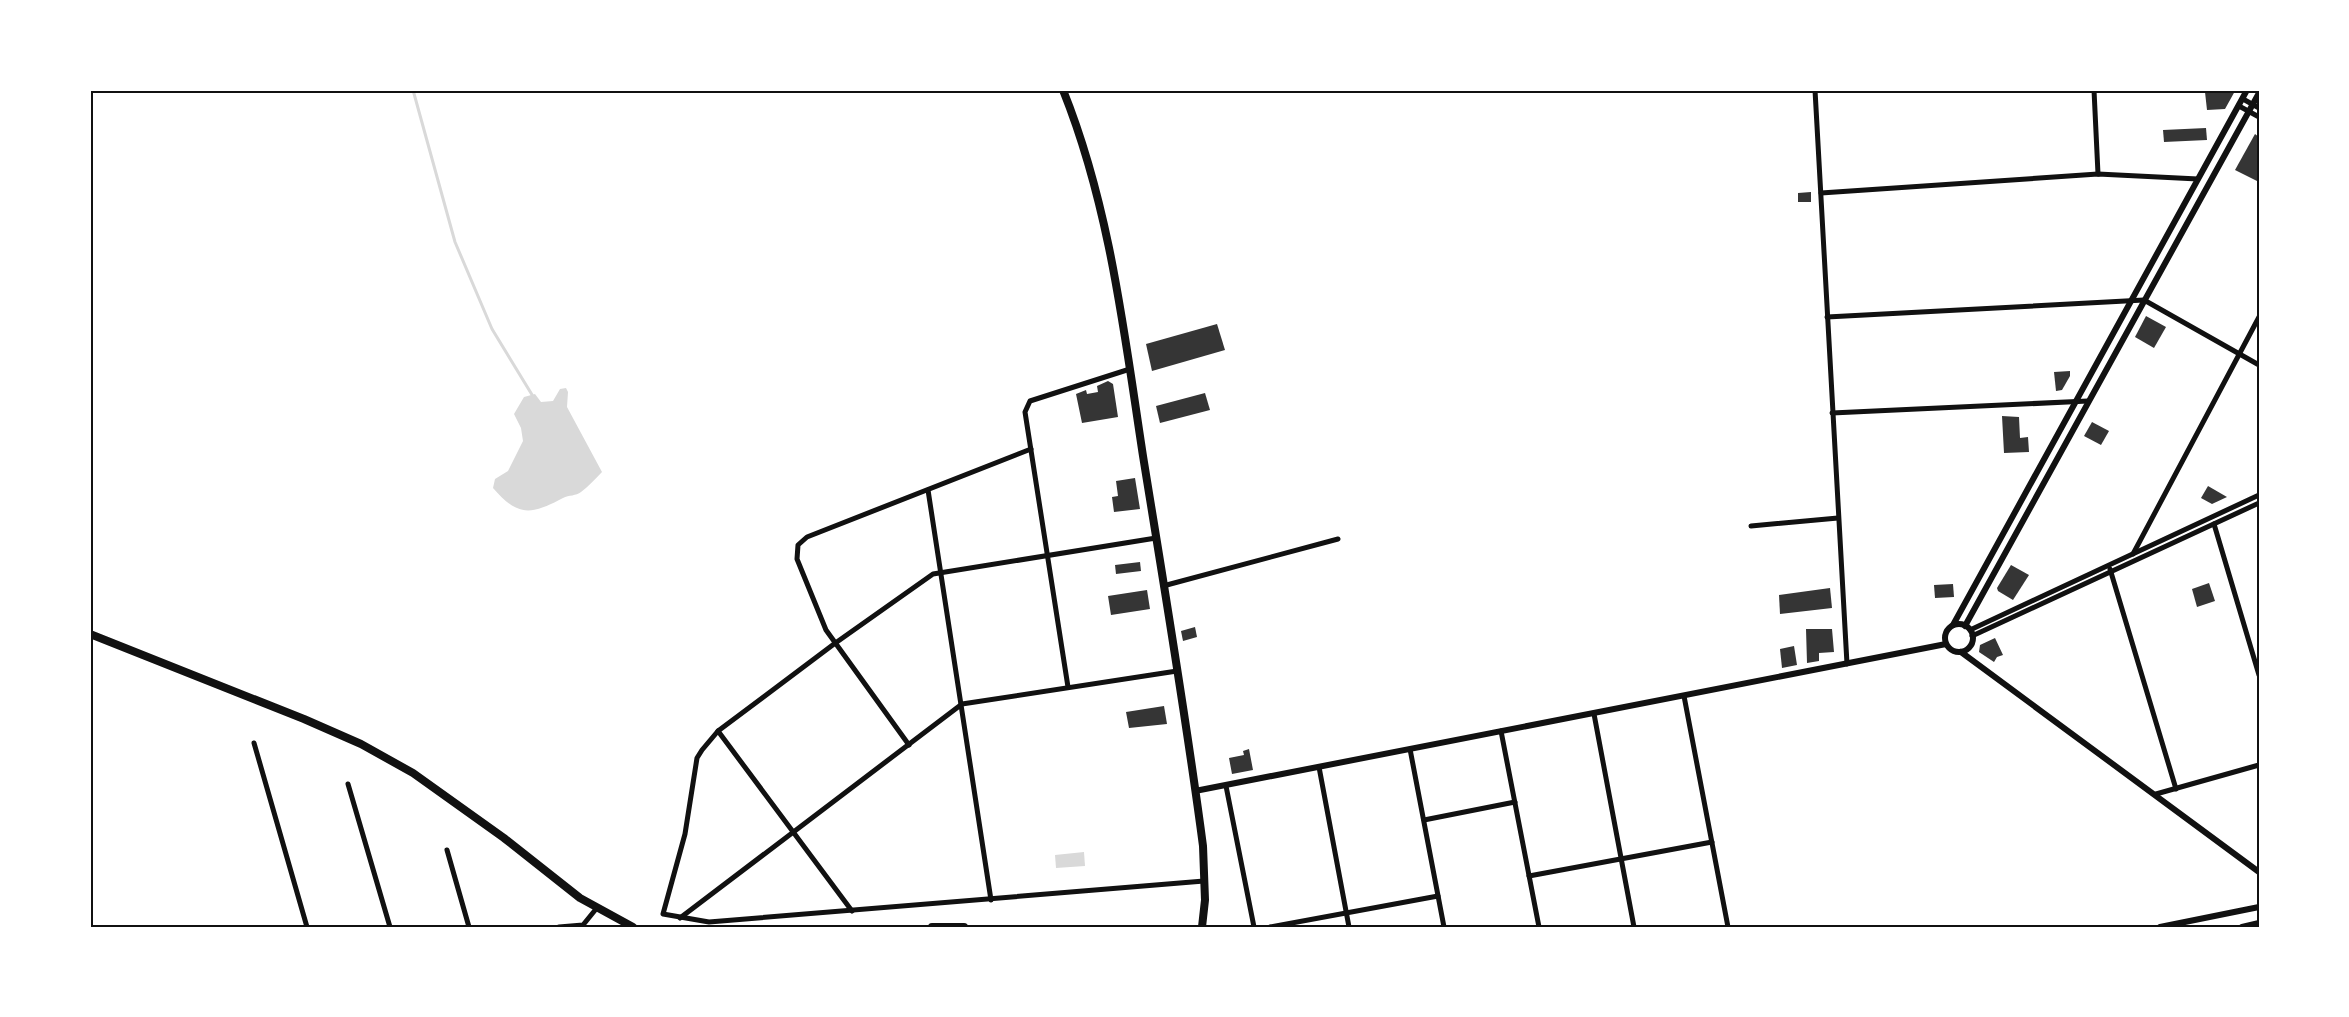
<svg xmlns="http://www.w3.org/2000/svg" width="2349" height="1017" font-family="Manrope,sans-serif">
  <rect width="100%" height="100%" fill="#fff"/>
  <!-- water -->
  <g fill="#d9d9d9">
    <path d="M566,388L568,392L567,407L602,472C595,479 588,487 581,492C576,496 569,495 563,498C531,515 518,517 493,488L495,479L508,471L523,441L521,428L514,414L524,397L535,394L541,402L553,401L560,389Z"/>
    <path d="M1084,852L1085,866L1056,868L1055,855Z"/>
  </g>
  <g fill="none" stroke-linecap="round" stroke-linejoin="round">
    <!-- stream -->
    <path stroke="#d9d9d9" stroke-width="3" d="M413,90L455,242L492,329L534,398"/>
  </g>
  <!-- building -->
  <g fill="#353535">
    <path d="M2184,90L2229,91H2235L2225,109L2207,110L2205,92L2184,93Z"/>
    <path d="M2206,128L2207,140L2164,142L2163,130Z"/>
    <path d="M2255,134L2259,137V182L2235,170Z"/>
    <path d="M1811,192V202H1798V193Z"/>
    <path d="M2146,316L2166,327L2154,348L2135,337Z"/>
    <path d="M1217,324L1225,350L1152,371L1146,344Z"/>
    <path d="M2070,371V376L2062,390L2056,391L2054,372Z"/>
    <path d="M1108,381L1113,384L1118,417L1082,423L1076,394L1086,390L1087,394L1098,392L1097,386Z"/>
    <path d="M1205,393L1210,410L1160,423L1156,406Z"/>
    <path d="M2002,416L2019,417L2020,438L2028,437L2029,452L2004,453Z"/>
    <path d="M2092,422L2109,431L2101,445L2084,436Z"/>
    <path d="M1135,478L1140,509L1114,512L1112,497L1118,496L1116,481Z"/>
    <path d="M2208,486L2227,497L2212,504L2201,498Z"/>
    <path d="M1140,562L1141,571L1116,574L1115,565Z"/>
    <path d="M2011,565L2029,575L2013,600L1998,591L1997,588Z"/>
    <path d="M2209,583L2215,601L2197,607L2192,589Z"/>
    <path d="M1953,584L1954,597L1935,598L1934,585Z"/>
    <path d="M1830,588L1832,608L1780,614L1779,595Z"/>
    <path d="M1147,590L1150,609L1111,615L1108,596Z"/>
    <path d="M1195,627L1197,637L1183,641L1181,631Z"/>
    <path d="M1806,629H1832L1834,652L1819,653V661L1807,663Z"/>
    <path d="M1995,638L2003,655L1997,657L1994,662L1979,652L1980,645Z"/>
    <path d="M1794,646L1797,665L1782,668L1780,649Z"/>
    <path d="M1164,706L1167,724L1129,728L1126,712Z"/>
    <path d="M1249,749L1253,770L1232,774L1229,758L1244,755L1243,751Z"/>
  </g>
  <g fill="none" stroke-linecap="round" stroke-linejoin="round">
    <!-- minor -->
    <g stroke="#111" stroke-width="5">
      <path d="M1815,90L1847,664"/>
      <path d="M2094,90L2098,174"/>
      <path d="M2243,99L2259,108"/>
      <path d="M2239,106L2259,117"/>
      <path d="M1821,193L2098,174L2198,179"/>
      <path d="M1827,317L2144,300L2259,365"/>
      <path d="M1832,413L2088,401"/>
      <path d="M928,490L991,900"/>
      <path d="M2214,524L2259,675"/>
      <path d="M1751,526L1838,518"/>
      <path d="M1156,538L933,574L834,644L718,731L702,750L697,758L685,834L663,914L709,922L1204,881"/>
      <path d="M2133,554L2259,317"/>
      <path d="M2110,569L2176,789"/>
      <path d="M1163,586L1338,539"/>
      <path d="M1970,630L2259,495"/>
      <path d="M1972,636L2259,503"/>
      <path d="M1068,687L1025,412L1030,401L1130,369"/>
      <path d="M1684,696L1728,927"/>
      <path d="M1594,714L1634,927"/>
      <path d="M718,731L852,911"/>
      <path d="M1501,731L1539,927"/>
      <path d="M254,743L307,927"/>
      <path d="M909,745L826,630L797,559L798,545L807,537L1031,449"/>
      <path d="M1410,749L1444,927"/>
      <path d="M1319,767L1349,927"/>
      <path d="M348,784L390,927"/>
      <path d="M1226,786L1254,927"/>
      <path d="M2156,794L2259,765"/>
      <path d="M1424,820L1515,802"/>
      <path d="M447,850L469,927"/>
      <path d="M1529,876L1712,842"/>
      <path d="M680,918L962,704L1177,671"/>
      <path d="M559,927L583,925L596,909"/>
      <path d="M1270,927L1438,896"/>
    </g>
    <!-- tertiary -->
    <g stroke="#111" stroke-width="6">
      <circle cx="1959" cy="638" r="14"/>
      <path d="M1953,625L2247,90"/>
      <path d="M1965,626L2259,93"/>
      <path d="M1961,652L2259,872"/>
      <path d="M1195,791L1946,644"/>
      <path d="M2160,927L2259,907"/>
      <path d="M2242,927L2259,923"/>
    </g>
    <!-- secondary -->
    <path stroke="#111" stroke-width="8" d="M1063,90C1110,207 1124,332 1143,456C1164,586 1186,716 1203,846L1205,900L1202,927"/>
    <!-- trunk -->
    <g stroke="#111" stroke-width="8">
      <path d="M90,634L304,719L361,744L413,773L504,838L580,898L633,927"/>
      <path d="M932,927H964"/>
    </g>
  </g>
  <!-- border -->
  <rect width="2349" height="1017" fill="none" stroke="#ffffff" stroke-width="183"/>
  <rect x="92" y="92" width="2166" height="834" fill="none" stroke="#111" stroke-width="2"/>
</svg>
